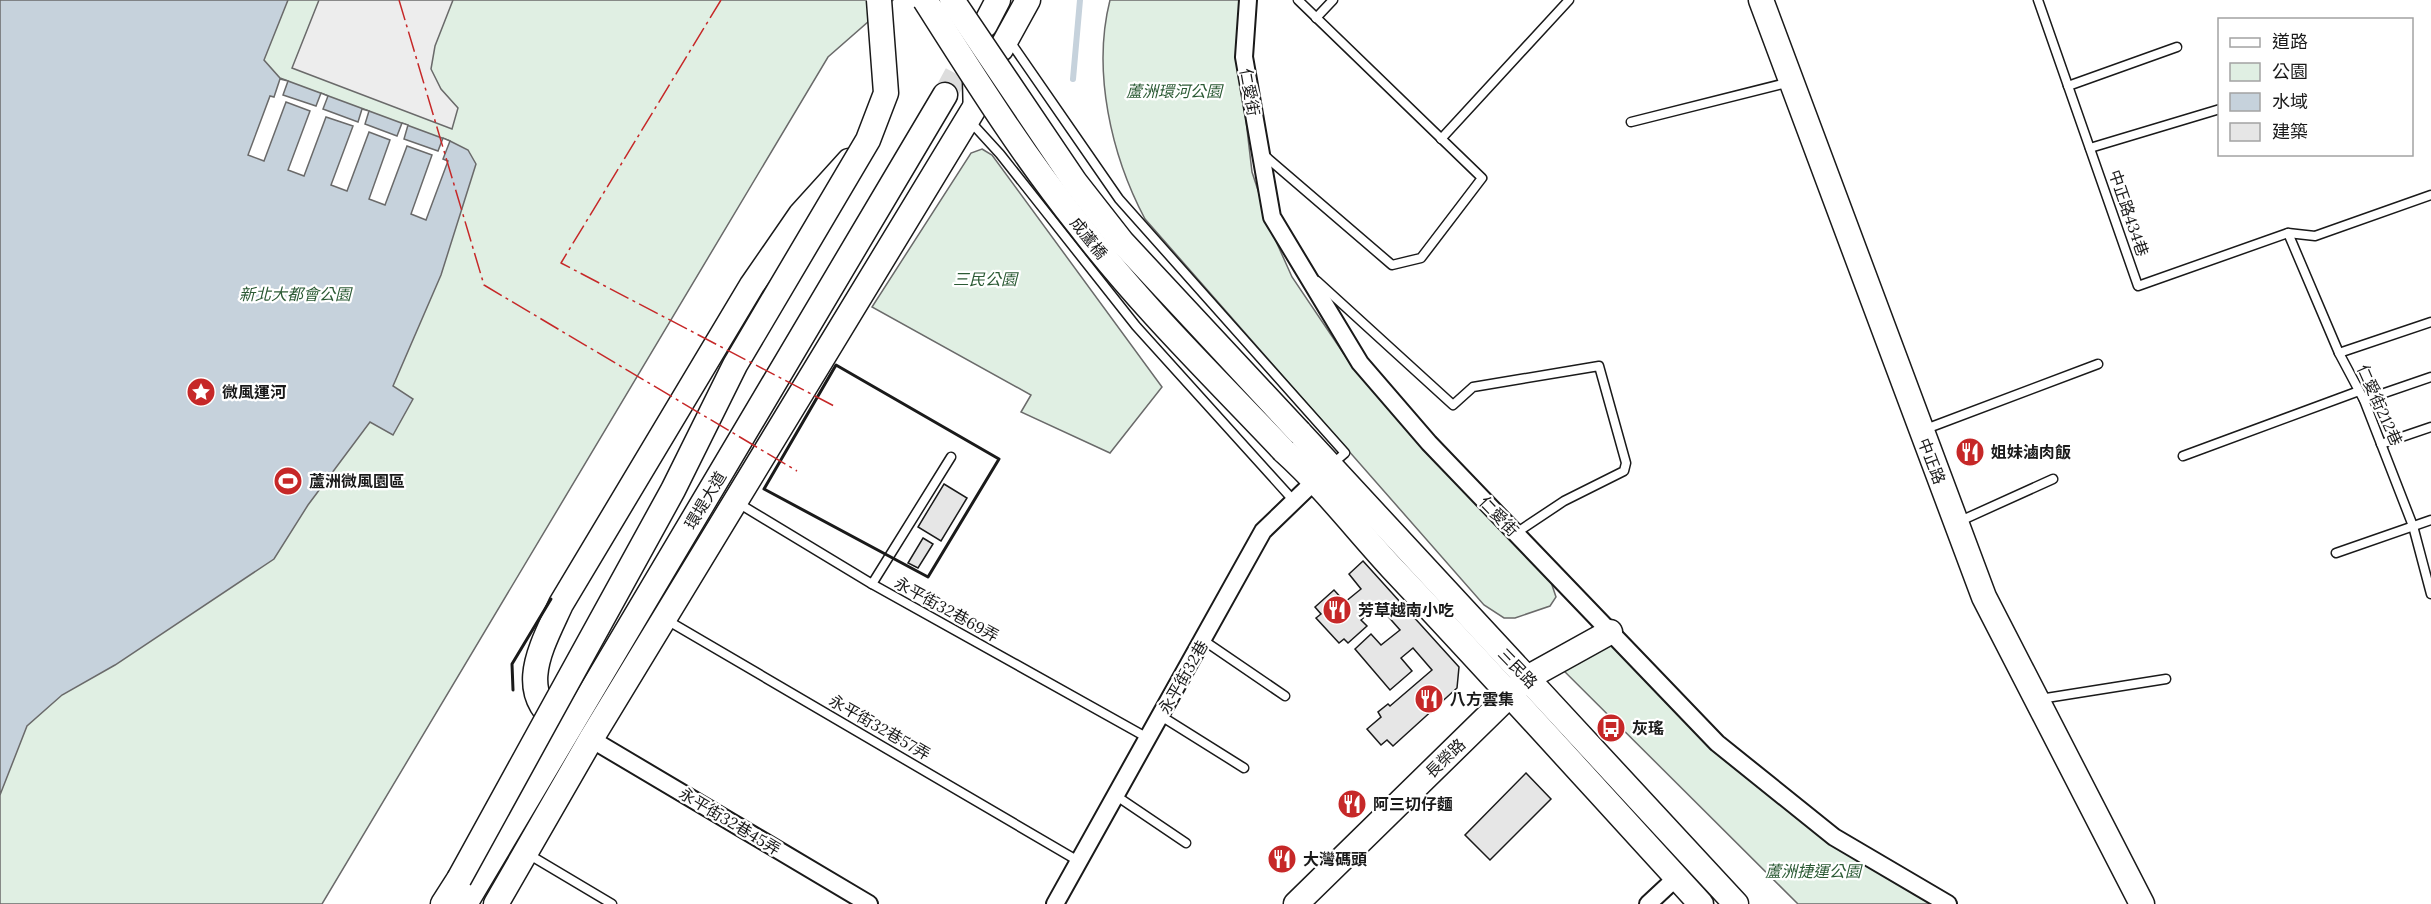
<svg xmlns="http://www.w3.org/2000/svg" width="2431" height="904" font-family="Lora,'Noto Sans TC',serif">
  <rect width="100%" height="100%" fill="#fff"/>
  <!-- green -->
  <g fill="#e0efe3" stroke="#6a6a6a" stroke-width="1.5">
    <path d="M0,0H893L828,57L322,904H0Z"/>
    <path d="M1110,0H1240L1238,52L1252,172L1271,230L1292,277L1352,366L1550,579L1556,597L1550,606L1515,618H1504L1484,605L1145,219C1111,155 1092,71 1110,0Z"/>
    <path d="M982,149L992,155L1162,387L1110,453L1021,412L1031,395L872,307L971,153Z"/>
    <path d="M1610,632L1732,756L1936,904H1798L1555,662Z"/>
  </g>
  <!-- parking -->
  <path fill="#ededed" stroke="#6a6a6a" stroke-width="1.5" d="M319,0H453L435,46L431,69L441,89L458,108L452,129L292,68Z"/>
  <!-- water -->
  <path fill="#c6d2dc" stroke="#6a6a6a" stroke-width="1.5" d="M0,0H288L264,60L280,78L450,141L468,150L476,164L441,275L393,386L413,399L393,435L370,422L308,505L274,559L115,665L62,695L27,726L0,795Z"/>
  <!-- pier -->
  <path fill="#fff" stroke="#6a6a6a" stroke-width="1.5" d="M280,79L288,81L283,95L316,106L321,93L328,96L323,109L358,122L362,109L369,111L365,124L397,136L402,123L408,125L404,139L438,151L443,138L450,141L443,159L448,161L426,220L411,214L432,155L407,146L385,205L369,199L390,140L369,132L347,191L331,185L353,126L326,117L304,176L288,170L310,111L286,102L264,161L248,155L270,96L274,97Z"/>
  <g fill="none" stroke-linecap="round" stroke-linejoin="round">
    <!-- stream -->
    <path stroke="#c6d2dc" stroke-width="6" d="M1073,79L1080,0"/>
  </g>
  <!-- building -->
  <g fill="#e6e6e6" stroke="#1a1a1a" stroke-width="1.5">
    <path d="M944,484L967,498L941,541L918,527Z"/>
    <path d="M923,538L933,544L918,568L908,563Z"/>
    <path d="M1363,561L1459,667L1457,688L1393,746L1387,740L1381,745L1367,729L1381,717L1378,712L1388,704L1390,706L1432,670L1413,648L1401,658L1412,671L1390,690L1355,649L1371,634L1381,645L1400,630L1378,605L1361,620L1367,626L1348,643L1344,639L1339,643L1316,618L1321,614L1315,607L1334,590L1345,602L1361,589L1349,574Z"/>
    <path d="M1526,773L1551,799L1490,860L1465,835Z"/>
  </g>
  <g fill="none" stroke-linecap="round" stroke-linejoin="round">
    <!-- secondary-tunnel -->
    <path stroke="#ddd" stroke-width="24" stroke-dasharray="24 12" stroke-linecap="butt" d="M945,95L972,45"/>
    <!-- lane casing -->
    <g stroke="#1a1a1a" stroke-width="11">
      <g id="lane">
        <path d="M2038,0L2138,286L2288,233L2315,236L2431,195"/>
        <path d="M1316,18L1333,0"/>
        <path d="M1009,40L1119,199L1345,453L1331,465"/>
        <path d="M967,78L968,119L1000,154L1136,326L1294,501"/>
        <path d="M2068,86L2177,47"/>
        <path d="M1631,122L1790,82"/>
        <path d="M1441,139L1569,0"/>
        <path d="M2090,148L2220,109"/>
        <path d="M1264,155L1392,265L1421,258L1482,178L1298,0"/>
        <path d="M2288,233L2339,353L2364,400L2413,526L2431,594"/>
        <path d="M1317,281L1453,405L1473,387L1599,366L1626,463L1624,471L1564,501L1516,533"/>
        <path d="M2339,353L2431,322"/>
        <path d="M2364,400L2431,377"/>
        <path d="M1923,430L2098,364"/>
        <path d="M2381,444L2431,427"/>
        <path d="M2183,456L2359,391"/>
        <path d="M738,503L872,584L1146,737"/>
        <path d="M1958,522L2053,479"/>
        <path d="M2336,553L2431,520"/>
        <path d="M872,584L951,457"/>
        <path d="M665,619L1080,862"/>
        <path d="M1203,640L1285,696"/>
        <path d="M2040,699L2166,679"/>
        <path d="M1161,716L1244,768"/>
        <path d="M1115,795L1186,843"/>
        <path d="M528,854L612,904"/>
      </g>
    </g>
    <!-- street casing -->
    <g stroke="#1a1a1a" stroke-width="20">
      <g id="street">
        <path d="M1248,0L1244,57L1272,217L1360,363L1429,443L1717,743L1834,837L1948,904"/>
        <path d="M591,739L869,904"/>
        <path d="M1055,904L1263,531L1322,474"/>
        <path d="M1648,904L1677,877"/>
      </g>
    </g>
    <!-- secondary casing -->
    <g stroke="#1a1a1a" stroke-width="27">
      <g id="secondary">
        <path d="M1761,0L1984,597L2142,904"/>
        <path d="M985,25L998,0"/>
        <path d="M1001,49L1028,0"/>
        <path d="M1299,432L1736,904"/>
        <path d="M1284,451C1324,487 1356,529 1392,568C1497,679 1598,792 1701,904"/>
        <path d="M564,727C513,694 541,648 561,604L752,285L801,214L849,161"/>
        <path d="M443,904L459,879"/>
        <path d="M465,904L945,95"/>
        <path d="M496,904L591,739L975,107"/>
        <path d="M1296,904L1527,678L1610,632"/>
      </g>
    </g>
    <!-- lane -->
    <use href="#lane" stroke="#fff" stroke-width="8"/>
    <!-- street -->
    <use href="#street" stroke="#fff" stroke-width="16"/>
    <!-- secondary -->
    <use href="#secondary" stroke="#fff" stroke-width="24"/>
    <!-- secondary-bridge casing -->
    <g stroke="#1a1a1a" stroke-width="27" stroke-linecap="butt">
      <g id="secondary-bridge">
        <path d="M925,0C974,77 1022,154 1079,225C1141,306 1214,377 1284,451"/>
        <path d="M952,0L1075,182L1122,242L1299,432"/>
        <path d="M459,879L673,490L735,365L868,140L886,93L879,0"/>
      </g>
    </g>
    <!-- secondary-bridge -->
    <use href="#secondary-bridge" stroke="#fff" stroke-width="24"/>
    <!-- wall -->
    <g stroke="#1a1a1a" stroke-width="3">
      <path d="M836,365L999,459L928,577L764,489Z"/>
      <path d="M513,690L512,664L551,599"/>
    </g>
    <!-- power -->
    <g stroke="#c62828" stroke-width="1.5" stroke-dasharray="21 4.5 3 4.5" stroke-linecap="butt">
      <path d="M399,0L484,285L797,471"/>
      <path d="M721,0L561,263L836,407"/>
    </g>
  </g>
  <!-- icons -->
  <defs>
    <g id="sight-disc" transform="scale(1.5)"><circle r="9.5" fill="#c62828" stroke="#fff"/><path d="M0-6L1.8-2.2L6-1.7L2.9 1.2L3.7 5.4L0 3.3L-3.7 5.4L-2.9 1.2L-6-1.7L-1.8-2.2Z" fill="#fff"/></g>
    <g id="restaurant-disc" transform="scale(1.5)"><circle r="9.5" fill="#c62828" stroke="#fff"/><path d="M-5-6h1v4h1v-4h1v4h1v-4h1v5L-1.5 .5V6h-2V.5L-5-1ZM5-6V6H3V1.5H1.5Q1.5-4 5-6Z" fill="#fff"/></g>
    <g id="stadium-disc" transform="scale(1.5)"><circle r="9.5" fill="#c62828" stroke="#fff"/><path d="M0-5a6.5 5 0 1 0 0 10a6.5 5 0 1 0 0-10ZM-3.5-1.8h7v3.6h-7Z" fill="#fff"/></g>
    <g id="bus-disc" transform="scale(1.5)"><circle r="9.5" fill="#c62828" stroke="#fff"/><path d="M-5-6H5V4H4V6H2V4H-2V6H-4V4H-5ZM-3.5-4V0h7V-4ZM-3.5 1.2v1.5H-2V1.2ZM2 1.2v1.5H3.5V1.2Z" fill="#fff"/></g>
  </defs>
  <g fill-rule="evenodd">
    <use href="#sight-disc" x="201" y="392"/>
    <use href="#restaurant-disc" x="1970" y="452"/>
    <use href="#stadium-disc" x="288" y="481"/>
    <use href="#restaurant-disc" x="1337" y="610"/>
    <use href="#restaurant-disc" x="1429" y="699"/>
    <use href="#bus-disc" x="1611" y="728"/>
    <use href="#restaurant-disc" x="1352" y="804"/>
    <use href="#restaurant-disc" x="1282" y="859"/>
  </g>
  <g text-anchor="middle" dominant-baseline="central" stroke-width="4.5" stroke-linejoin="round" paint-order="stroke">
    <!-- park labels -->
    <g font-size="16" font-style="italic" fill="#2b5a34" stroke="#fff">
      <text x="1174" y="91">蘆洲環河公園</text>
      <text x="985" y="279">三民公園</text>
      <text x="295" y="294">新北大都會公園</text>
      <text x="1813" y="871">蘆洲捷運公園</text>
    </g>
    <!-- street labels -->
    <g font-size="16" fill="#1a1a1a" stroke="#fff">
      <text transform="translate(1250 92) rotate(80)">仁愛街</text>
      <text transform="translate(2129 213) rotate(71)">中正路434巷</text>
      <text transform="translate(1089 238) rotate(51)">成蘆橋</text>
      <text transform="translate(2380 405) rotate(66)">仁愛街212巷</text>
      <text transform="translate(1932 461) rotate(69)">中正路</text>
      <text transform="translate(705 500) rotate(-59)">環堤大道</text>
      <text transform="translate(1499 516) rotate(46)">仁愛街</text>
      <text transform="translate(947 609) rotate(29)">永平街32巷69弄</text>
      <text transform="translate(1518 668) rotate(46)">三民路</text>
      <text transform="translate(1183 677) rotate(-60)">永平街32巷</text>
      <text transform="translate(880 727) rotate(30)">永平街32巷57弄</text>
      <text transform="translate(1445 758) rotate(-44)">長榮路</text>
      <text transform="translate(730 821) rotate(31)">永平街32巷45弄</text>
    </g>
    <!-- poi labels -->
    <g font-size="16" font-weight="bold" fill="#1a1a1a" stroke="#fff" text-anchor="start">
      <text x="222" y="392">微風運河</text>
      <text x="1991" y="452">姐妹滷肉飯</text>
      <text x="309" y="481">蘆洲微風園區</text>
      <text x="1358" y="610">芳草越南小吃</text>
      <text x="1450" y="699">八方雲集</text>
      <text x="1632" y="728">灰瑤</text>
      <text x="1373" y="804">阿三切仔麵</text>
      <text x="1303" y="859">大灣碼頭</text>
    </g>
  </g>
  <!-- legend -->
  <rect x="2218" y="18" width="195" height="138" fill="#ffffff" stroke="#a3a3a3" stroke-width="1.5"/>
  <rect x="2230" y="38" width="30" height="9" fill="#ffffff" stroke="#a3a3a3" stroke-width="1.5"/>
  <text x="2272" y="48" font-size="18" fill="#1a1a1a">道路</text>
  <rect x="2230" y="63" width="30" height="18" fill="#e0efe3" stroke="#a3a3a3" stroke-width="1.5"/>
  <text x="2272" y="78" font-size="18" fill="#1a1a1a">公園</text>
  <rect x="2230" y="93" width="30" height="18" fill="#c6d2dc" stroke="#a3a3a3" stroke-width="1.5"/>
  <text x="2272" y="108" font-size="18" fill="#1a1a1a">水域</text>
  <rect x="2230" y="123" width="30" height="18" fill="#e6e6e6" stroke="#a3a3a3" stroke-width="1.5"/>
  <text x="2272" y="138" font-size="18" fill="#1a1a1a">建築</text>
</svg>
